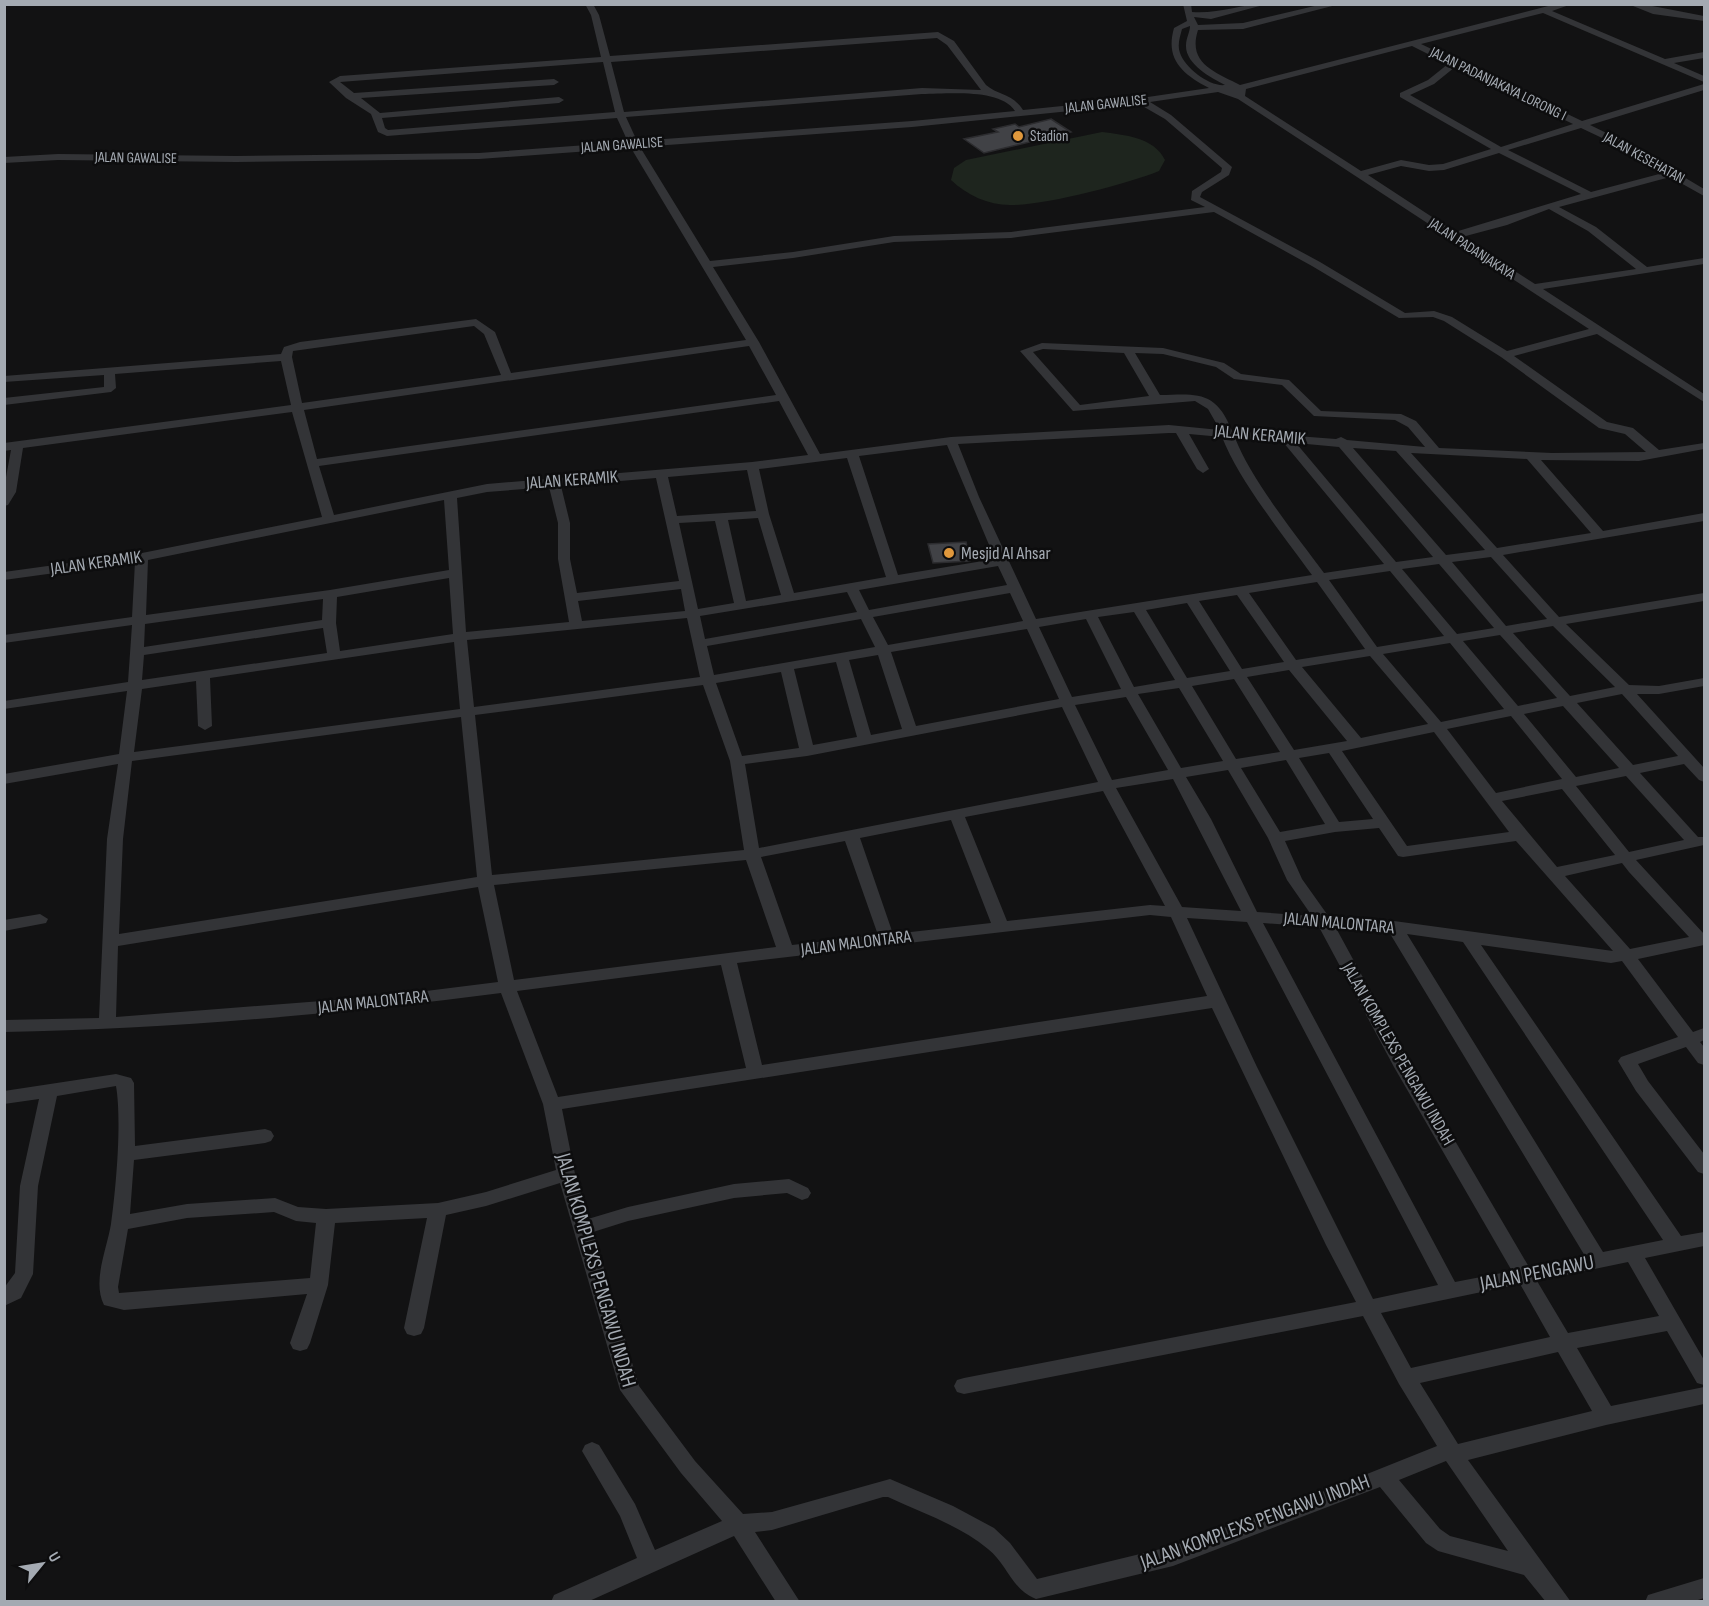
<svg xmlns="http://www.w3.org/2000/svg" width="1709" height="1606" font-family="'Sofia Sans Condensed',sans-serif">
  <rect width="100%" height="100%" fill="#121213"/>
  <!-- green -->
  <path fill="#1e251e" d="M1102,132C1124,135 1154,137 1165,160L1159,171C1127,184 1043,206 1010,205C988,205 967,195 951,180L954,168L966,160Z"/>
  <!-- building -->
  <g fill="#414246" stroke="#2c2c2f" stroke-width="1.5">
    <path d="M1051,119L1071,132L984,153L964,139L998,132L993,129L1015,124L1019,127Z"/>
    <path d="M966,542L970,561L933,563L928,544Z"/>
  </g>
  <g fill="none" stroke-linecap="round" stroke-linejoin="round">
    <!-- minor -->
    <g fill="#333437" fill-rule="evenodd">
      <path d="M585,4H593L599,15L610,56L938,32L954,41L986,85C999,96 1012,93 1023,110L1141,98L1209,88C1182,74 1165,59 1174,28L1187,21L1183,4H1191L1192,12C1218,14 1241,4 1267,4L1211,19L1194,17L1198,25L1243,23L1323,4H1340L1243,29L1198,30C1187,64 1216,72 1240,85L1556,4H1572L1552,11L1665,59L1704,52V58L1674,63L1704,76V82L1543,13L1421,44L1582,121L1704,84V90L1590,125L1625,142L1704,189V196L1670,177L1559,207L1596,227L1647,267L1704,258V264L1543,289L1704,394V402L1597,334L1514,356L1607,422L1633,428L1659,450L1704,443V449L1639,461L1541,460L1603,531L1704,513V521L1503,555L1559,617L1704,593V601L1566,624L1629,685L1659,686L1704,678V686L1659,694H1637L1704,768V782L1699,780L1684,764L1640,773L1698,837H1704V845L1636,860L1704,934V945L1638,959L1693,1032L1704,1028V1040L1700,1042L1704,1047V1065L1698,1063L1686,1047L1638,1064L1648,1081L1704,1154V1174L1698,1172L1636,1091L1618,1061L1621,1057L1678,1037L1622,961L1611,963L1481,945L1681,1236L1704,1232V1246L1645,1258L1704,1360V1385L1697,1383L1667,1331L1577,1348L1611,1406L1704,1387V1404L1606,1425L1468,1460L1571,1602H1546L1524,1575L1438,1551L1426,1543L1380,1487L1173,1566L1036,1599C1011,1589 1008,1565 988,1549C959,1525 922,1513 888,1497H883L772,1530L755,1532L800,1602H776L734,1536L587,1602H551L554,1595L637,1558L620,1516L582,1451L585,1445L592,1442L599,1445L635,1504L655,1550L722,1521L681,1473L620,1390L560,1183L486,1206L446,1215L424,1328L421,1334L414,1336L407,1334L404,1328L427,1218L335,1223L328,1285L310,1343L307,1349L300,1351L293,1349L290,1343L307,1294L124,1310L104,1305C92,1281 107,1249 111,1224C116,1188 122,1121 116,1086L57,1096L38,1186L33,1274L21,1298L4,1306V1288L15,1273L20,1186L39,1099L4,1104V1091L116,1074L131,1078L134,1083L135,1146L265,1129L271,1131L274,1136L271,1141L265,1143L134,1160L130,1214L187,1204L275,1198L298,1207L326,1209L438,1203L486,1192L556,1170L543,1104L501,993C337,1014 171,1029 4,1032V1020L99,1018L107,839L118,764L4,784V774L119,754L127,691L4,709V701L128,682L132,625L4,643V635L132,617L135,562L4,580V572L142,553L322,517L292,412L23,448L16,492L8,505L4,506V488L11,450L4,451V443L291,405L281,361L115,374L116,388L111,392L4,405V398L104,387V375L4,382V376L281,354L284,347L300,342L476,319L495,332L511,373L746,340L631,148L479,159L236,162L58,160L4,163V157L58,154L236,156L479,153L628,142L617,118L387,136L378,132L371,114L346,98L329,82L340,76L601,57L591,15ZM1190,26C1190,32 1186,38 1186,45C1185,64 1211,78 1225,85C1210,87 1185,68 1180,53C1177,45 1180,37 1182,29ZM937,38L947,45L981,90L922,88L624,112L611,62ZM1412,46L1448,64L1428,80L1400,93V97L1491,149L1443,164L1429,165L1401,160L1361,171L1245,96L1246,89ZM603,62L615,112L388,130L385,128L382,118L559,103L564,100L559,97L380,113L361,98L554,85L559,82L554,79L354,93L340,82ZM1455,67L1573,124L1501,147L1410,95L1434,84ZM1218,92L1238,99L1589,329L1507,351L1452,317L1434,311L1405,313L1320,262L1200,197L1202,192L1229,175L1232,167L1171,115L1150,102ZM922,94C948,94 1000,88 1015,111L912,121L637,141L626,117ZM1139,104L1165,119L1222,168L1221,172L1192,191L1191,200L1205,207L1011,232L894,236L793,252L710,261L640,147L912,127ZM1581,128L1619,146L1663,173L1591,192L1508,150ZM1499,153L1581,194L1455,232L1368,175L1401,166L1429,171L1444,170ZM1549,209L1588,231L1636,269L1535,284L1462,237L1507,225ZM1214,212L1312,266L1399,318L1433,317L1444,321L1501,357L1599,428L1625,434L1646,452L1552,453L1439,448L1416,421L1401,414L1321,411L1289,380L1241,374L1224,363L1163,348L1042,343L1020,351L1073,411L1195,401L1208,409L1220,430L1169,425L951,437L820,454L759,342L713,267L793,258L894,242L1011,238ZM474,326L484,334L501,375L302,403L292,357L293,351ZM749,346L776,395L317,459L304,410ZM1043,349L1124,353L1149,396L1080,405L1033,352ZM1135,353L1163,354L1216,367L1234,379L1282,385L1314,416L1395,420L1408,427L1425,447L1347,440L1341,437L1336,439L1232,431C1216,390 1197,394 1160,395ZM779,401L808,455L752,462L487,484L334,515L319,466ZM1169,433H1176L1197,469L1203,473L1209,469L1189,434L1222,437C1239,481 1284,536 1312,575L1036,619L979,497L958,444ZM1235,438L1283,442L1384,564L1324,573C1296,535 1252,481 1235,438ZM1296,443L1339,447L1433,557L1396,562ZM947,445L995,559L898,575L859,456ZM1353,448L1396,451L1485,550L1446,555ZM1411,453L1527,459L1591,533L1497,548ZM847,458L886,577L794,593L769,514L759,469ZM747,470L756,511L677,516L668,477ZM656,478L679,581L577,593L570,559V523L561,486ZM549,487L558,523V559L569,622L466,632L457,498L487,492ZM444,500L449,570L330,590L146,615L148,560ZM758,518L781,595L746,601L728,520ZM715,521L734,603L698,609L679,523ZM1491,557L1547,619L1506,626L1452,562ZM1439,564L1494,628L1457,634L1402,569ZM998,566L1007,585L869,610L859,590ZM1390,571L1444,636L1377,647L1329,580ZM449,578L453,634L340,651L336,623L337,597ZM1317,582L1365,649L1296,660L1249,593ZM681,589L685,611L582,621L578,601ZM847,592L857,612L705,639L700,616ZM1010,593L1023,621L888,645L873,617ZM1237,595L1284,662L1242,669L1199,601ZM323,599L322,620L144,647L145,624ZM1187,603L1230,671L1187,678L1146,610ZM1134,612L1175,680L1134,687L1098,617ZM687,618L700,677L474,707L467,640ZM861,619L875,647L714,675L707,646ZM1086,619L1121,689L1072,697L1039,627ZM1553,626L1615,687L1570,696L1513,633ZM323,628L327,653L142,680L144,655ZM1027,629L1059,699L916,726L891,652ZM1500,635L1557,698L1518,706L1463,641ZM454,642L460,709L134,752L142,689L196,681L198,726L205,730L212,726L210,678ZM1450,643L1504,709L1441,722L1383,654ZM878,655L902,729L871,735L849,660ZM1370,656L1428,724L1361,738L1302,667ZM836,662L857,737L813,745L794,669ZM1289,670L1347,741L1294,750L1247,677ZM781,672L799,748L742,756L716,683ZM1234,679L1280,752L1236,759L1192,686ZM703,685L730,761L744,850L492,875L475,715ZM1179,688L1223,761L1181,768L1138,694ZM1622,694L1678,756L1633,765L1577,703ZM1126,697L1168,770L1112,780L1075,705ZM1563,706L1619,768L1576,777L1524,714ZM1062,707L1098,782L759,848L745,764L807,756ZM1511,716L1562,779L1496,793L1447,729ZM461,717L477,877L119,934L123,839L132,761ZM1434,732L1509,832L1407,846L1342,751ZM1329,753L1373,819L1339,822L1299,758ZM1286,760L1325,824L1280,832L1241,768ZM1228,770L1268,838L1287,880L1312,916L1257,912L1211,819L1186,777ZM1626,776L1684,840L1629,852L1576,786ZM1173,779L1241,911L1182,907L1116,788ZM1562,789L1615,855L1557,867L1502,801ZM1103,791L1165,906L1150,905L1007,921L965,817ZM951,820L991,923L893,934L860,838ZM1379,828L1398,856L1403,857L1516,841L1613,951L1394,921L1329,917L1302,879L1285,841L1335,832ZM845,841L878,935L792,945L761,857ZM746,860L776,947L514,980L494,885ZM1622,863L1629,872L1689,937L1630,949L1565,876ZM478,887L498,982L386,996L116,1017L118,946ZM1150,915L1171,917L1207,996L762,1065L737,963ZM1187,918L1247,922L1438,1285L1373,1299L1257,1067ZM1263,923L1319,927L1394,1067L1512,1271L1455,1282ZM1336,928L1389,932L1585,1256L1529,1267L1410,1064ZM1407,934L1463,942L1663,1240L1603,1252ZM721,965L746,1068L558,1097L517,991ZM1212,1008L1326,1245L1356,1302L964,1378L957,1380L954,1386L957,1392L964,1394L1363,1316L1399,1384L1437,1446L1292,1504L1173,1546L1037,1579L1010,1543L994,1528L953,1506L890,1479L772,1512L743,1514L695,1461L639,1386L593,1232L628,1221L734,1198L787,1193L802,1200L808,1198L811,1193L808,1188L789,1179L734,1184L628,1207L588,1219L575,1174L562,1109ZM274,1212L296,1221L316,1223L310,1278L119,1293L118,1287L128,1229L187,1218ZM1628,1262L1659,1316L1568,1333L1537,1281ZM1520,1284L1550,1337L1411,1368L1381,1313ZM1558,1352L1592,1411L1458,1444L1420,1383ZM1446,1461L1508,1551L1450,1536L1440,1529L1399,1480Z"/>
      <path d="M1628,4H1642L1704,16V21L1653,14Z"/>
      <path d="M40,914L48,919L46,923L4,931V920Z"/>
      <path d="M1704,1578V1598L1692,1602H1645L1648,1595Z"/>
    </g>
  </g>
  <!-- markers -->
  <g fill="#e0983c" stroke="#0d0d0e" stroke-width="2">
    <circle cx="1018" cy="136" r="6"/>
    <circle cx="949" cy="553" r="6"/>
  </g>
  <g text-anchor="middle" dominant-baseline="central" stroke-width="5" stroke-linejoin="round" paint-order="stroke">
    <!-- far-street labels -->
    <g font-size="15" fill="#a4aab2" stroke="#0d0d0e">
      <text transform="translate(1498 84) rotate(26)">JALAN PADANJAKAYA LORONG I</text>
      <text transform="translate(1106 104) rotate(-6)">JALAN GAWALISE</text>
      <text transform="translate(622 145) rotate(-4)">JALAN GAWALISE</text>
      <text transform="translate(136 158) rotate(1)">JALAN GAWALISE</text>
      <text transform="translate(1644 158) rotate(29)">JALAN KESEHATAN</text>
      <text transform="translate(1472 249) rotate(33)">JALAN PADANJAKAYA</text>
    </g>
    <!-- far-poi labels -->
    <g font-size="15" fill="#a4aab2" stroke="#0d0d0e" text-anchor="start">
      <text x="1030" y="136">Stadion</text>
    </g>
    <!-- street labels -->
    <g font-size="18" fill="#a4aab2" stroke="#0d0d0e">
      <text transform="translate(1260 435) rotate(5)">JALAN KERAMIK</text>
      <text transform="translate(572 480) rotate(-4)">JALAN KERAMIK</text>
      <text transform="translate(96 563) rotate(-8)">JALAN KERAMIK</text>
      <text transform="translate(1339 923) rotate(5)">JALAN MALONTARA</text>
      <text transform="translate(856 943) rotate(-7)">JALAN MALONTARA</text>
      <text transform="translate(373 1002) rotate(-6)">JALAN MALONTARA</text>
      <text transform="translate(1398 1054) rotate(60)">JALAN KOMPLEXS PENGAWU INDAH</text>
    </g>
    <!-- poi labels -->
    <g font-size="18" fill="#a4aab2" stroke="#0d0d0e" text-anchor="start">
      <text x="961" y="553">Mesjid Al Ahsar</text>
    </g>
    <!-- near-street labels -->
    <g font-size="21" fill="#a4aab2" stroke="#0d0d0e">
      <text transform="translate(596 1270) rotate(74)">JALAN KOMPLEXS PENGAWU INDAH</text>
      <text transform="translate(1537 1273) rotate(-11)">JALAN PENGAWU</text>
      <text transform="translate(1255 1522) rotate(-20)">JALAN KOMPLEXS PENGAWU INDAH</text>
    </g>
  </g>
  <!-- border -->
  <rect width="1709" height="1606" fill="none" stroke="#a4aab2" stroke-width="12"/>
  <!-- north arrow -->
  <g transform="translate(42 1564) rotate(60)" stroke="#0d0d0e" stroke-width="4.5" paint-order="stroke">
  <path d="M0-4.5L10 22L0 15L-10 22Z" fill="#a4aab2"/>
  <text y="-9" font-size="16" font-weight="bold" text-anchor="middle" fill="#a4aab2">U</text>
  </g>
</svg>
